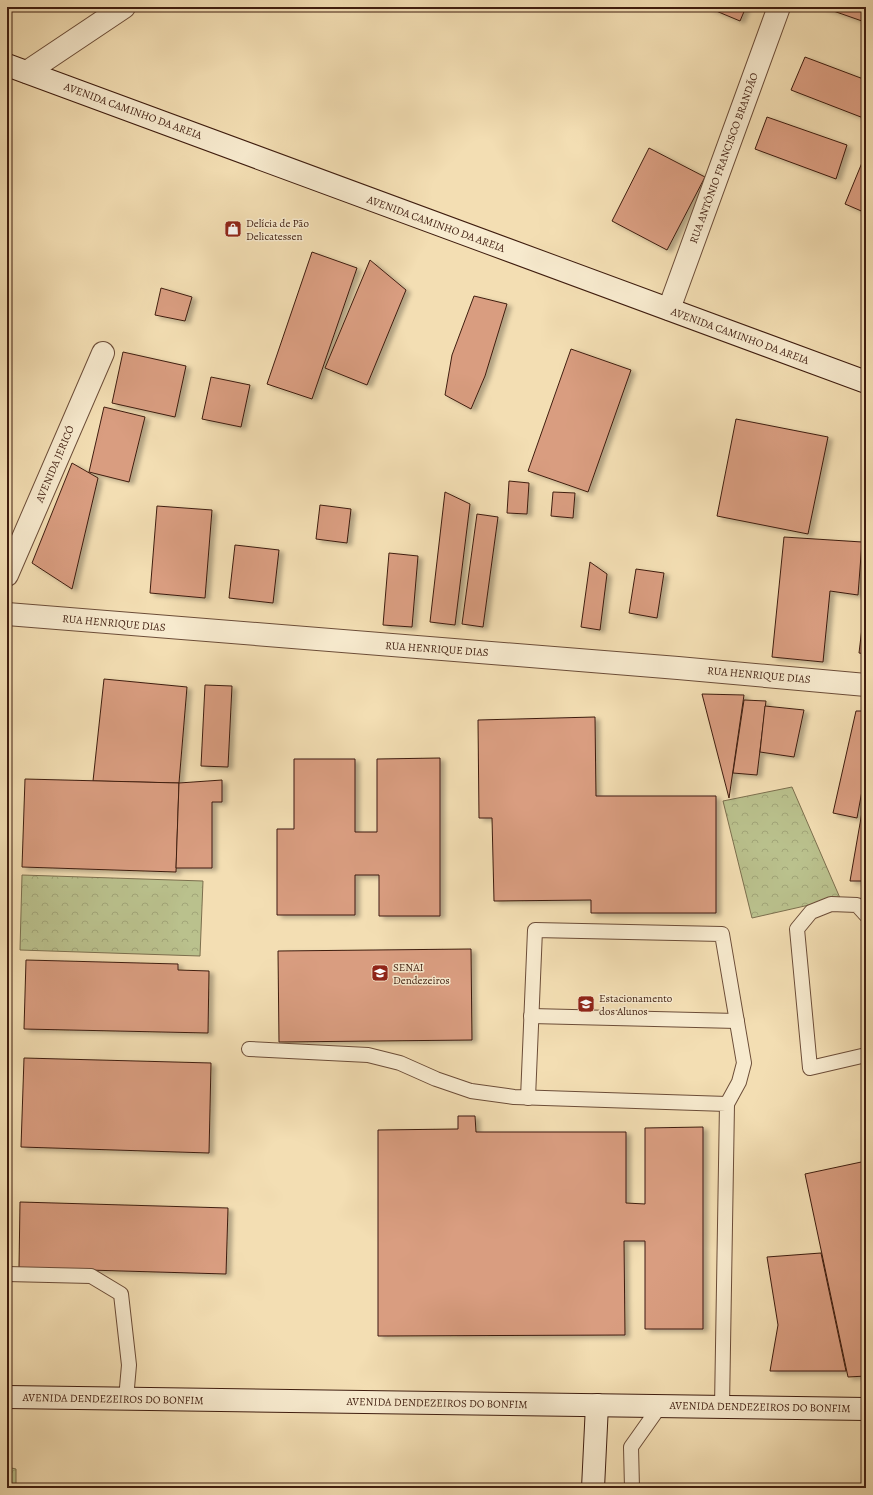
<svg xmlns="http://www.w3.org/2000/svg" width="873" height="1495" font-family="Alegreya,serif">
  <defs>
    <pattern id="forest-crowns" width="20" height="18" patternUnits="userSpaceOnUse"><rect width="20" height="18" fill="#bac18d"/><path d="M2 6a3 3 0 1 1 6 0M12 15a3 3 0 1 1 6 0" fill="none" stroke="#a1a578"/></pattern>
    <filter id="shadow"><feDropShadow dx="4.5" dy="2.5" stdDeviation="2" flood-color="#0004"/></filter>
  </defs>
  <rect width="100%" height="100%" fill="#f3deb3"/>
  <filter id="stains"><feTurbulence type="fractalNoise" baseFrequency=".005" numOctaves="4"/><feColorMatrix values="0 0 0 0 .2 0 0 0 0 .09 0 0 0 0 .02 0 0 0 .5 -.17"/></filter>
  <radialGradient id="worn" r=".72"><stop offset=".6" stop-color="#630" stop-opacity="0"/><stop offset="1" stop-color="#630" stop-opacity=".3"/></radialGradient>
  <!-- forest -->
  <g fill="url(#forest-crowns)" stroke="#7c6f4e">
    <path d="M792,787L840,898L752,918L723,801Z"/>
    <path d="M22,875L203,881L200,956L20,950Z"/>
    <path d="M7,1467L16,1469V1488H7Z"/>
  </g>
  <!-- building -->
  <g fill="#d99d80" stroke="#3f1d0f" filter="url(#shadow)">
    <path d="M710,7H746L740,21L709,8Z"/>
    <path d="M822,7H866V15L862,21Z"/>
    <path d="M805,57L866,80V119L791,90Z"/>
    <path d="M767,117L847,145L836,179L755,149Z"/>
    <path d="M649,148L705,177L667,250L612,221Z"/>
    <path d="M866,153V213L845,204Z"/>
    <path d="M312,252L357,268L312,399L267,384Z"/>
    <path d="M370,260L406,290L367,385L325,368Z"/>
    <path d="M161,288L192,297L185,321L155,315Z"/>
    <path d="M474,296L507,304L485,376L471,409L445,395L452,355Z"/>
    <path d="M571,349L631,370L588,492L528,471Z"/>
    <path d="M123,352L186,366L175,417L112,403Z"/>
    <path d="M211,377L250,385L241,427L202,419Z"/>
    <path d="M104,407L145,417L129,482L89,472Z"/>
    <path d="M736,419L828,437L808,534L717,516Z"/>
    <path d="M72,463L98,478L72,589L32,563Z"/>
    <path d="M509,481L529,483L527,514L507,513Z"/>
    <path d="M445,492L470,504L455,625L430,622Z"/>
    <path d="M553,492L575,493L573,518L551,516Z"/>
    <path d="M320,505L351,509L347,543L316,539Z"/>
    <path d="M157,506L212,510L205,598L150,593Z"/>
    <path d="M477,514L498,517L483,627L462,624Z"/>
    <path d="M784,537L862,542L858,595L830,591L823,662L772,657Z"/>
    <path d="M235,545L279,550L273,603L229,598Z"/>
    <path d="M389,553L418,556L412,627L383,625Z"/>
    <path d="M590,562L607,574L600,630L581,627Z"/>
    <path d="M636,569L664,573L657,618L629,613Z"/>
    <path d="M864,611H866V654L859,653Z"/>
    <path d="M104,679L187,687L179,783L93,781Z"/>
    <path d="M205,685L232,686L228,767L201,766Z"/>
    <path d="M702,694L744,695L729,798Z"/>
    <path d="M744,700L766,701L757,775L733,773Z"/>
    <path d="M765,706L804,710L794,757L760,752Z"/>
    <path d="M856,711H866V769L857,818L833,813Z"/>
    <path d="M595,717L596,796H716V913H591V900L494,901L492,818H479L478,720Z"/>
    <path d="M440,758V916H379V875H355V915H277V829H294V759H355V832H377V759Z"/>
    <path d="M25,779L179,783L176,872L22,867Z"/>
    <path d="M222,780V802H212V868H176L179,783Z"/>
    <path d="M866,789V881H850Z"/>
    <path d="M471,949L472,1040L279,1042L278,951Z"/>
    <path d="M26,960L178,964V970L209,971L208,1033L24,1029Z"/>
    <path d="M24,1058L211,1063L209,1153L21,1147Z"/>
    <path d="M458,1116H475L476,1132H626V1203L645,1204V1128L703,1127V1329H645V1241H624L625,1335L378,1336V1130L458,1129Z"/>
    <path d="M866,1161V1376L848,1377L805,1174Z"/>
    <path d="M20,1202L228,1208L226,1274L19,1268Z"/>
    <path d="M821,1253L846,1371H770L778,1325L767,1257Z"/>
  </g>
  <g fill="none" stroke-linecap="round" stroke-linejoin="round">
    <!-- lane casing -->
    <g stroke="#6c4d38" stroke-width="16">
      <g id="lane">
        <path d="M866,915L857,905L831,904L811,912L797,929L810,1068L866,1055"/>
        <path d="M531,1016L737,1021"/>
        <path d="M249,1049L368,1055L400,1063L436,1079L471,1091L514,1097L727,1104L722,1407"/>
        <path d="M528,1098L535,930L722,934L744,1063L739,1082L727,1104"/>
        <path d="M7,1274L91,1276L121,1294L129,1365L126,1399"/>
        <path d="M632,1488L631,1447L660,1406"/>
      </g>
    </g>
    <!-- street casing -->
    <g stroke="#6c4d38" stroke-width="24">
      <g id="street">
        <path d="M27,72L124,7"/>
        <path d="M669,309L779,7"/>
        <path d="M7,575L103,353"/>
        <path d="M7,614L678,668L866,685"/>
      </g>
    </g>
    <!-- secondary casing -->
    <g stroke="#3f1d0f" stroke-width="24">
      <g id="secondary">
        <path d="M7,65L866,382"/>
        <path d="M7,1397L866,1409"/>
        <path d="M593,1488L597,1405"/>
      </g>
    </g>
    <!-- lane -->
    <use href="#lane" stroke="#f7eace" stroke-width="14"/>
    <!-- street -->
    <use href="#street" stroke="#f7eace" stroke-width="22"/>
    <!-- secondary -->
    <use href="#secondary" stroke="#f7eace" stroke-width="22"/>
  </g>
  <!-- icons -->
  <defs>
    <g id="shop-square" transform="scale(0.9)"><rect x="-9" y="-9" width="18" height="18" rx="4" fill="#8f2418" stroke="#f7eace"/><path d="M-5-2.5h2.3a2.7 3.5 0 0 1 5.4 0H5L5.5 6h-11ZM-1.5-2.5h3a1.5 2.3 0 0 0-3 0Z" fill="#fff"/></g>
    <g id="university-square" transform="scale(0.9)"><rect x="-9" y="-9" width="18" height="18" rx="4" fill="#8f2418" stroke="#f7eace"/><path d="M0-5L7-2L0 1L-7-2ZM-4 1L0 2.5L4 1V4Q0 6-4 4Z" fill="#fff"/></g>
  </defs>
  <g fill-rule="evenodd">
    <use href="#shop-square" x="233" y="229"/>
    <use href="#university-square" x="380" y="973"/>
    <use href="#university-square" x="586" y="1004"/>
  </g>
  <g text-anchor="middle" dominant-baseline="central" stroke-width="3" stroke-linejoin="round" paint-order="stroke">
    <!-- street labels -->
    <g font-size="11" fill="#3f1d0f" stroke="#f7eace">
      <text transform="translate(133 111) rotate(20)">AVENIDA CAMINHO DA AREIA</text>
      <text transform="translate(724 158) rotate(-70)">RUA ANTÔNIO FRANCISCO BRANDÃO</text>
      <text transform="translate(436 224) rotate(20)">AVENIDA CAMINHO DA AREIA</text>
      <text transform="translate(740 336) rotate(20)">AVENIDA CAMINHO DA AREIA</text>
      <text transform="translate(55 464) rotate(-67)">AVENIDA JERICÓ</text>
      <text transform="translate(114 623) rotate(5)">RUA HENRIQUE DIAS</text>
      <text transform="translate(437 649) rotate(4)">RUA HENRIQUE DIAS</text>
      <text transform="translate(759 675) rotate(5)">RUA HENRIQUE DIAS</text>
      <text transform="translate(113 1399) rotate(1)">AVENIDA DENDEZEIROS DO BONFIM</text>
      <text transform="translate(437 1403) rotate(1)">AVENIDA DENDEZEIROS DO BONFIM</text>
      <text transform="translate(760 1407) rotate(1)">AVENIDA DENDEZEIROS DO BONFIM</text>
    </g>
    <!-- poi labels -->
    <g font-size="11" fill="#3f1d0f" stroke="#f7eace" text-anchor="start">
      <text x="246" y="223">Delícia de Pão<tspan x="246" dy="13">Delicatessen</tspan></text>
      <text x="393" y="967">SENAI<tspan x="393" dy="13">Dendezeiros</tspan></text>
      <text x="599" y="998">Estacionamento<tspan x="599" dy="13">dos Alunos</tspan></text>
    </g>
  </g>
  <!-- margin -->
  <rect width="873" height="1495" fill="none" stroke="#f3deb3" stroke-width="24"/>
  <rect x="8" y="8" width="857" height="1479" fill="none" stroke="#3f1d0f" stroke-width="2"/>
  <rect x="12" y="12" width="849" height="1471" fill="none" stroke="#3f1d0f"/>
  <rect width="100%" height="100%" filter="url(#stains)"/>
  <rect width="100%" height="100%" fill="url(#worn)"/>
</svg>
